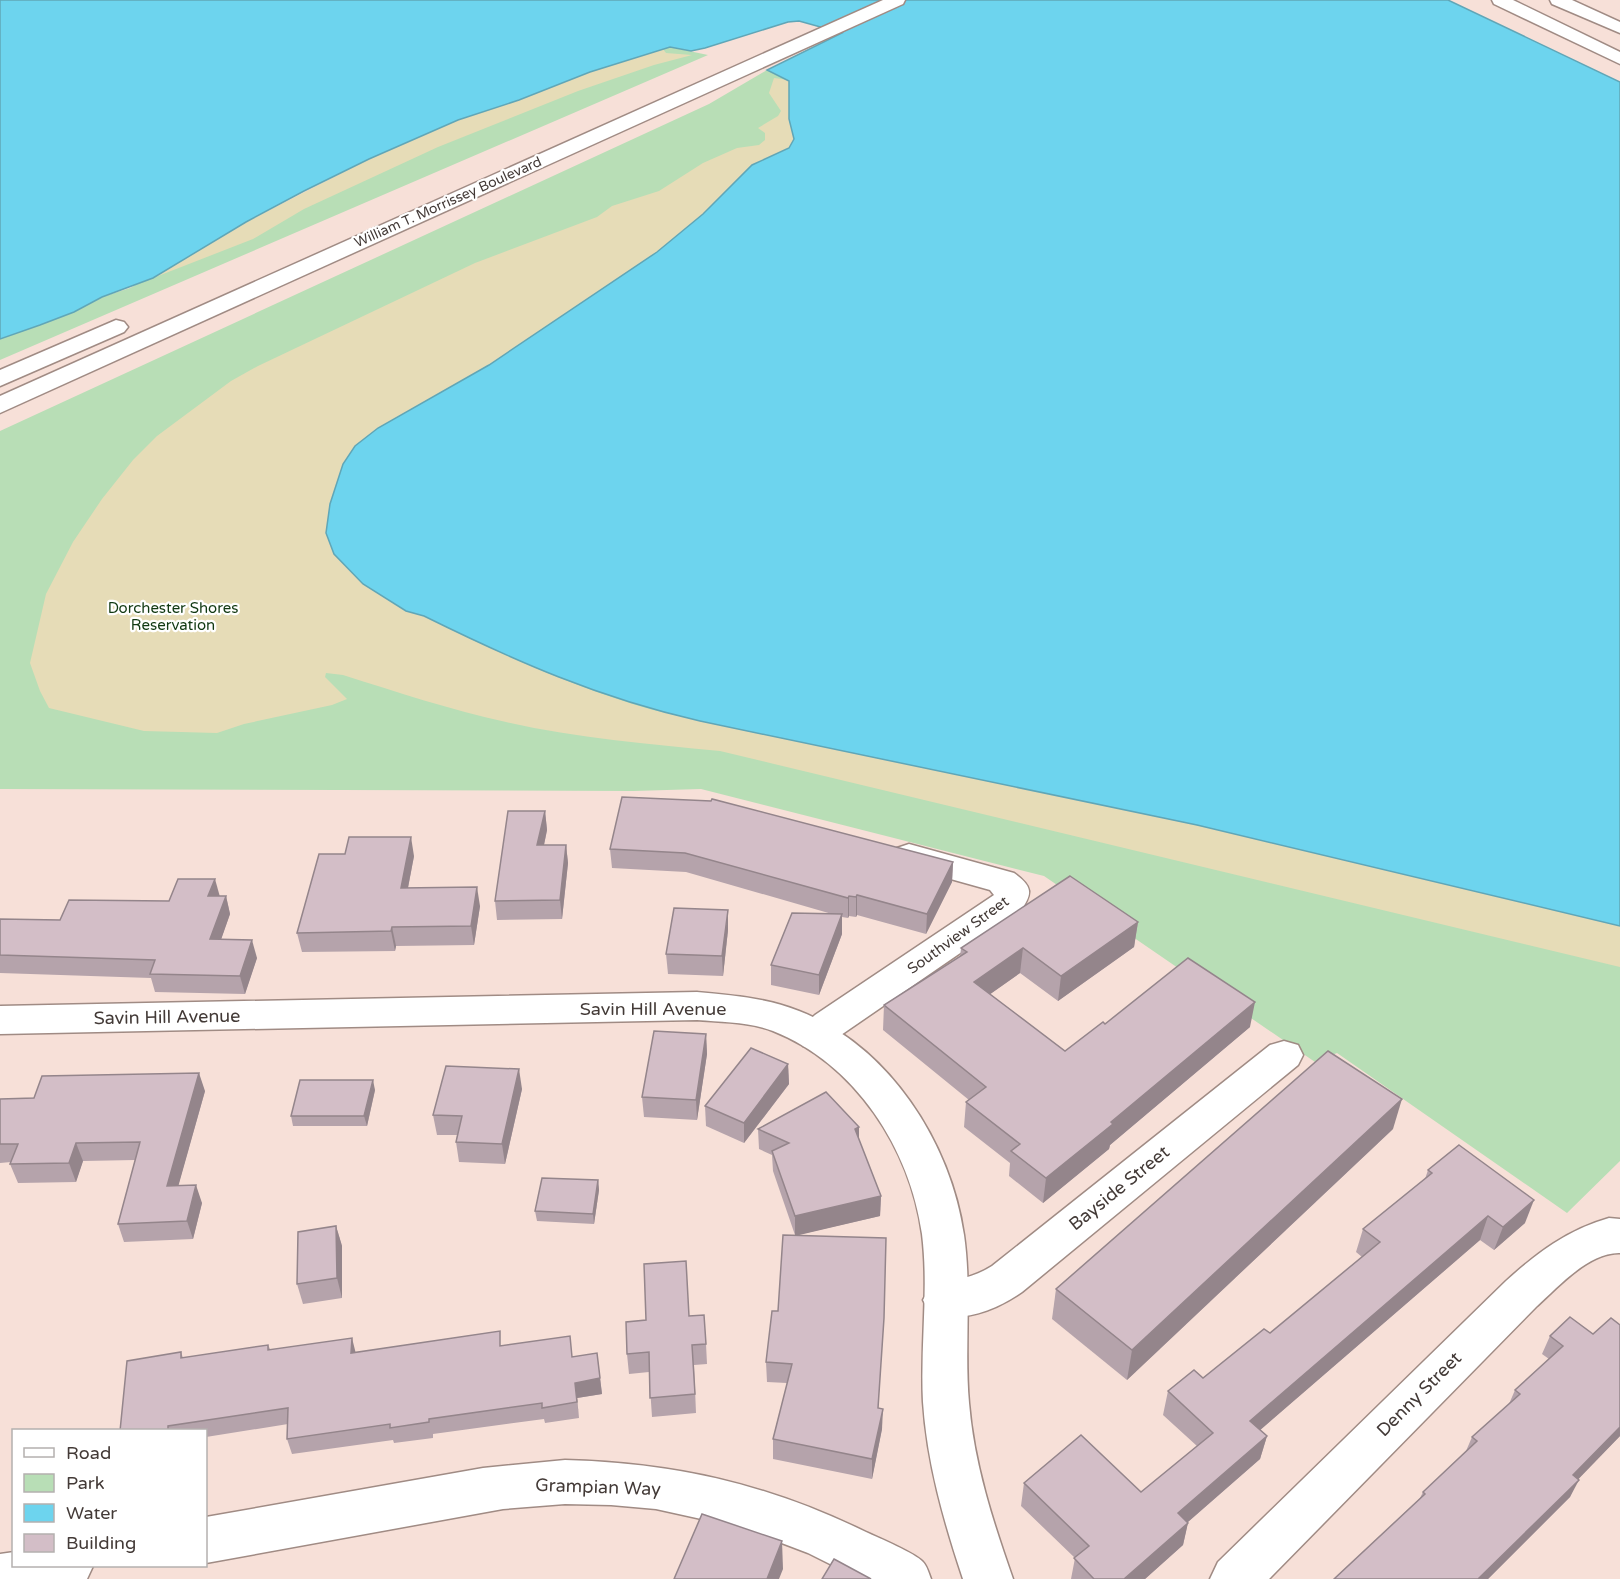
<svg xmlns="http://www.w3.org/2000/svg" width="1620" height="1579" font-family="'Varela Round',sans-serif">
  <rect width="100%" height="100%" fill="#f7e0d8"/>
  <!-- green -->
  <g fill="#b8deb6">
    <path d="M670,47L708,55L0,360V339L74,312L102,297L130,288L206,246L630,59Z"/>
    <path d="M767,70L790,80L700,721L1620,926V1161L1567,1213L1337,1053L1315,1062L1044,876L701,789L633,791L0,789V431L709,104Z"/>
  </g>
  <!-- sand -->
  <g fill="#e6dcb7">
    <path d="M663,49L666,53L692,55L654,65L578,91L438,147L304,209L253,239L153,278L246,222L369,159L458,120L519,100L590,72Z"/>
    <path d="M774,78L789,80V119L794,139L789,148L752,165L703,214L657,252L489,365L378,428L343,464L330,504L363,584L406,611L424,616C498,653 573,687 653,710L1197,825L1620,926V967L720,751C648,744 576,738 506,722C451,710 397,692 343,675L326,673L325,677L347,699L332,705L244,724L217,733L144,731L49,708L40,691L30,663L46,594L73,542L102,499L133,460L157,436L231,381L258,366L475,263L597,217L612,206L659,191L703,163L737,148L759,145L765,140V133L758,128L778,116L781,111L769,93Z"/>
  </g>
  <!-- water -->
  <path fill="#6dd4ee" stroke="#60a6b7" stroke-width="1.5" d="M0,0H1448L1620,82V926L1197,825L700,721C599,698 515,661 424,616L406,611L363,584L334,554L326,533L330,504L343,464L355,446L378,428L489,365L657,252L703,214L752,165L789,148L794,139L789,119V81L767,70L842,33L799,21L788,22L705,48L691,51L670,47L590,72L519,100L458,120L369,159L304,191L246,222L153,278L102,297L74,312L40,325L0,339Z"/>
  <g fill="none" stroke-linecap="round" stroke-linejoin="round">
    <!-- minor casing -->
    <g stroke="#a08b84" stroke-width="3">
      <g id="minor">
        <path d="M909,844L1014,873C1033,887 1033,893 1020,912L841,1035C828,1047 820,1051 803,1046L797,1036L803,1026L815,1015L994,895L990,890L897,864L892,856L897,848Z"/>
        <path d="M1284,1041L1298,1045L1303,1055L1298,1065L1022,1292C996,1310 961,1324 930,1313L923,1300L930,1287C953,1279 970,1280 992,1266L1270,1045Z"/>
        <path d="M1609,1218L1620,1219V1253C1589,1252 1558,1287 1536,1307L1269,1579H1210L1218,1562L1506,1281C1537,1253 1567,1230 1609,1218Z"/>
        <path d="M565,1460C676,1463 767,1484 866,1532C879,1538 915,1553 923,1562C927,1566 929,1574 931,1579H860L808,1553L742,1528L656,1509L611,1505L565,1504L503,1509L206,1563V1517L483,1468Z"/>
        <path d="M14,1552V1566H93L87,1579H0V1554Z"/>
      </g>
    </g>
    <!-- tertiary casing -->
    <g stroke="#a08b84" stroke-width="3">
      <path id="tertiary" d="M697,992C731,995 767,998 799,1011C889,1046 951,1143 964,1235C972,1291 964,1348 969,1403C974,1464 993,1522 1013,1579H963C944,1522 927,1463 923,1402C920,1346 929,1290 922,1234C910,1149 856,1064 773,1031C750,1022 722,1022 697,1020L0,1034V1006Z"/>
    </g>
    <!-- primary casing -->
    <g stroke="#a08b84" stroke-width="3">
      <g id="primary">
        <path d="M883,0H905L903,4L0,413V396Z"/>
        <path d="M116,320L124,322L128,327L124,332L0,386V370Z"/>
      </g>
    </g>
    <!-- motorway casing -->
    <g stroke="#a08b84" stroke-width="3">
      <g id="motorway">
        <path d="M1492,0H1513L1620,52V64L1494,4Z"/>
        <path d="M1550,0H1572L1620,22V33L1552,4Z"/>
      </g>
    </g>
    <!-- minor -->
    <use href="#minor" fill="#fff" fill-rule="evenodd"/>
    <!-- tertiary -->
    <use href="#tertiary" fill="#fff" fill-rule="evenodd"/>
    <!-- primary -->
    <use href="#primary" fill="#fff" fill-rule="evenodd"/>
    <!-- motorway -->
    <use href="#motorway" fill="#fff" fill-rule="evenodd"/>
  </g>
  <!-- wall -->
  <g fill="#b5a3ab">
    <path d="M545,811L547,830L544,845H566L568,863L562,919L497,920L495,901Z"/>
    <path d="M610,849L953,862L952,882L926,934L857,915L856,917L849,916L848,918L842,917V934L819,995L771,985V965L832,914L686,872L612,868Z"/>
    <path d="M414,856L408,888L480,906L474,945L396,946L395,951L302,952L297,933Z"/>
    <path d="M219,896H226L230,914L221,939L257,958L245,994L155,992L151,978L0,973V919L60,920L169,901Z"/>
    <path d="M1138,922L1134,947L1058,1001L1020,973L990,994L1065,1051L1105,1024L1250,1027L1110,1145L1109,1149L1043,1203L1009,1176L1010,1163L964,1127L966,1102L969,1100L883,1030L884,1005L960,957L961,948Z"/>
    <path d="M728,930L723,976L668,974L666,954Z"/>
    <path d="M706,1034L707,1054L697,1120L644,1117L642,1097Z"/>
    <path d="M788,1064L789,1084L744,1143L706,1126L705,1106Z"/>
    <path d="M522,1089L505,1164L459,1162L456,1142L457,1135H437L433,1115Z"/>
    <path d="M375,1090L367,1126H293L291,1116Z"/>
    <path d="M205,1091L178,1186L202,1203L193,1239L124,1242L118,1224L135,1160L83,1161L76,1182L18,1183L10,1164L11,1162L0,1163V1099Z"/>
    <path d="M859,1127V1140L881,1196L880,1216L797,1235L884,1318L878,1408L882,1429L872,1479L773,1459V1439L787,1383L767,1382L766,1362L795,1235L773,1171L772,1155L759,1149L758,1129Z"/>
    <path d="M1393,1129L1127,1380L1052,1319L1056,1289Z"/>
    <path d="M1428,1170L1525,1223L1494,1250L1480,1240L1260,1430L1267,1436L1260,1459L1188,1522L1183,1545L1145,1579H1071L1075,1558L1021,1506L1024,1483L1141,1492L1197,1446L1163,1415L1168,1391L1203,1378L1270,1333L1362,1257L1356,1252L1363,1229L1425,1179Z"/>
    <path d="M598,1180L599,1190L594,1224L537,1221L535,1211Z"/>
    <path d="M336,1226L342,1246V1298L303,1304L297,1284Z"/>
    <path d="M689,1316L706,1344L707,1364L694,1365L696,1413L652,1417L649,1372L629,1374L627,1354Z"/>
    <path d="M1570,1317L1620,1436L1578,1479L1570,1497L1488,1579H1334L1420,1498L1423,1492L1466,1451L1472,1437L1509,1404L1515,1390L1549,1359L1542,1354L1550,1336Z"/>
    <path d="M268,1345L270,1349L356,1353L502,1346L573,1357L597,1353L602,1394L577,1398L579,1418L545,1423L544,1419L433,1434V1438L394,1443L393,1440L292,1454L287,1439L288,1424L206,1437V1431H120L181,1352L183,1358Z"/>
  </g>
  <!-- shaded-wall -->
  <g fill="#94858b">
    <path d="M545,811L547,830L540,864L537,845Z"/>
    <path d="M411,837L414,856L404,908L401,888Z"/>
    <path d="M566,845L568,863L562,919L560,900Z"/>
    <path d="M953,862L952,882L926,934L927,914Z"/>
    <path d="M215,879L220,897L208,896Z"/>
    <path d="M477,887L480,906L474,945L471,926Z"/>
    <path d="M857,895V915L856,917V897Z"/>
    <path d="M226,896L230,914L215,957L210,939Z"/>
    <path d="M849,896V916L848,918V898Z"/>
    <path d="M728,910V930L723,976L722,956Z"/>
    <path d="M842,914V934L819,995V975Z"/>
    <path d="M1138,922L1134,947L1058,1001L1061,976Z"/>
    <path d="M392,927L396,946L395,951L391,931Z"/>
    <path d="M252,940L257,958L245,994L240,976Z"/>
    <path d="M1023,948L1020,973L972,1007L974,982Z"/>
    <path d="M1255,1002L1250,1027L1110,1145L1109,1149L1043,1203L1046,1178L1111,1122Z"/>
    <path d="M706,1034L707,1054L697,1120L696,1100Z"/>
    <path d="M788,1064L789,1084L744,1143V1123Z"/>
    <path d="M519,1069L522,1089L505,1164L502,1144Z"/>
    <path d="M199,1073L205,1091L173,1205L167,1186Z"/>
    <path d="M373,1080L375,1090L367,1126L364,1116Z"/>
    <path d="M1402,1099L1393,1129L1127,1380L1132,1350Z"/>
    <path d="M859,1127V1147L855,1129Z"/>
    <path d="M76,1143L83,1161L76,1182L69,1163Z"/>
    <path d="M598,1180L599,1190L594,1224L593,1214Z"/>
    <path d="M196,1185L202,1203L193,1239L187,1221Z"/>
    <path d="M881,1196L880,1216L795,1236V1216Z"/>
    <path d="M1534,1200L1525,1223L1494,1250L1503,1227Z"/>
    <path d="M1488,1216L1480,1240L1244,1444L1250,1421Z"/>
    <path d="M336,1226L342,1246V1298L337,1278Z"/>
    <path d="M352,1338L356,1354L351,1353Z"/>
    <path d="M600,1378L602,1394L577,1398L579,1418L575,1383Z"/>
    <path d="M883,1409L882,1429L872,1479V1459Z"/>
    <path d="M1620,1427V1436L1565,1493L1573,1475Z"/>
    <path d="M1267,1436L1260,1459L1173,1535L1178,1513Z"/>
    <path d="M1579,1480L1570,1497L1488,1579H1478Z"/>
    <path d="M1188,1523L1183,1545L1145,1579H1124Z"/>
    <path d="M782,1541L783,1569L779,1579H767Z"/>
  </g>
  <!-- building -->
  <g fill="#d3bec7" stroke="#94858b" stroke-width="1.5">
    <path d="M622,797L711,801L712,799L953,862L927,914L857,895L856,897L849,896L848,898L685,853L610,849Z"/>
    <path d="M508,811H545L537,845H566L560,900L495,901Z"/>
    <path d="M349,837H411L401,888L477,887L471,926L392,927L391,931L297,933L319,854H345Z"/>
    <path d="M1070,876L1138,922L1061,976L1023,948L974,982L1065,1051L1103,1022L1105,1024L1188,958L1255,1002L1111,1122L1113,1124L1046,1178L1011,1151L1020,1144L966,1102L986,1087L884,1005L967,952L961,948Z"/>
    <path d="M178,879H215L208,896H226L210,939L252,940L240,976L150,974L155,960L0,955V919L60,920L69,900L169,901Z"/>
    <path d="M674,908L728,910L722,956L666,954Z"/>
    <path d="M792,913L842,914L819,975L771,965Z"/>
    <path d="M654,1031L706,1034L696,1100L642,1097Z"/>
    <path d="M751,1048L788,1064L744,1123L705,1106Z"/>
    <path d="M1328,1051L1402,1099L1132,1350L1056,1289Z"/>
    <path d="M446,1066L519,1069L502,1144L456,1142L462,1116L433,1115Z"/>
    <path d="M199,1073L167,1186L196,1185L187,1221L118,1224L140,1142L76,1143L69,1163L10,1164L18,1144H0V1099L34,1098L42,1076Z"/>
    <path d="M300,1080H373L364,1116H291Z"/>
    <path d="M826,1092L859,1127L855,1129L881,1196L795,1216L772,1151L789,1143L758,1129Z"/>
    <path d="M1459,1145L1534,1200L1503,1227L1488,1216L1250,1421L1267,1436L1178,1513L1188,1523L1124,1579H1094L1074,1558L1089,1546L1024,1483L1081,1435L1141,1492L1213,1433L1168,1391L1194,1370L1203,1378L1264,1329L1270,1333L1380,1242L1363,1229L1432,1173L1428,1170Z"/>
    <path d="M542,1178L598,1180L593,1214L535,1211Z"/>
    <path d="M336,1226L337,1278L297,1284L298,1232Z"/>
    <path d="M783,1235L886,1238L884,1318L878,1408L883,1409L872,1459L773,1439L792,1364L766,1362L772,1311H778Z"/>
    <path d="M686,1261L689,1316L704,1315L706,1344L692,1345L695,1394L650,1398L649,1352L627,1354L626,1322L646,1320L644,1264Z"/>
    <path d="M1570,1317L1593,1334L1611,1318L1620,1325V1427L1573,1475L1579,1480L1478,1579H1334L1425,1494L1423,1492L1477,1441L1472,1437L1520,1394L1515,1390L1563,1346L1550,1336Z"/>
    <path d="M500,1331V1346L570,1336L572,1357L597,1353L600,1378L575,1383L577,1402L542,1408V1403L429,1419V1422L390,1428V1424L287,1439L288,1408L168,1426V1431H120L127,1361L181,1352V1358L268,1345V1350L352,1338L351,1353Z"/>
    <path d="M702,1514L782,1541L767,1579H674Z"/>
    <path d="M834,1559L871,1579H822Z"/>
  </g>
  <g text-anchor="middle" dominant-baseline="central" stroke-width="4.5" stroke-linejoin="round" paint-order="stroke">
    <!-- far-street labels -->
    <g font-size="14" fill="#433a37" stroke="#fff">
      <text transform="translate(448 202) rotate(-24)">William T. Morrissey Boulevard</text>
    </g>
    <!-- park labels -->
    <g font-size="15" fill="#113912" stroke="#fff">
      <text x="173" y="608">Dorchester Shores<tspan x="173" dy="17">Reservation</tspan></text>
    </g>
    <!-- street labels -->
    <g font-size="15" fill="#433a37" stroke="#fff">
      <text transform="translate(958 935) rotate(-36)">Southview Street</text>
    </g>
    <!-- near-street labels -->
    <g font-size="18" fill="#433a37" stroke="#fff">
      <text x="653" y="1009">Savin Hill Avenue</text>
      <text transform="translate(167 1017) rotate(-1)">Savin Hill Avenue</text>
      <text transform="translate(1119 1188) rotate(-39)">Bayside Street</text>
      <text transform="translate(1419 1394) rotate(-45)">Denny Street</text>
      <text transform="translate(598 1487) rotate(2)">Grampian Way</text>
    </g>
  </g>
  <!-- legend -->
  <rect x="12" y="1429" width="195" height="138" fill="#ffffff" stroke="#b4b0af" stroke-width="1.5"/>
  <rect x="24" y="1448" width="30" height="9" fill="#ffffff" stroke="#b4b0af" stroke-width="1.5"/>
  <text x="66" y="1459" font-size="18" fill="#433a37">Road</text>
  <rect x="24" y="1474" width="30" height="18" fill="#b8deb6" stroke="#b4b0af" stroke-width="1.5"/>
  <text x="66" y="1489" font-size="18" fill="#433a37">Park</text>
  <rect x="24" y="1504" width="30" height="18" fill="#6dd4ee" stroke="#b4b0af" stroke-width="1.5"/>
  <text x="66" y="1519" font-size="18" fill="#433a37">Water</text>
  <rect x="24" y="1534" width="30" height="18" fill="#d3bec7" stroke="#b4b0af" stroke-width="1.5"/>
  <text x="66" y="1549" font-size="18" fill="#433a37">Building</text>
</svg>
